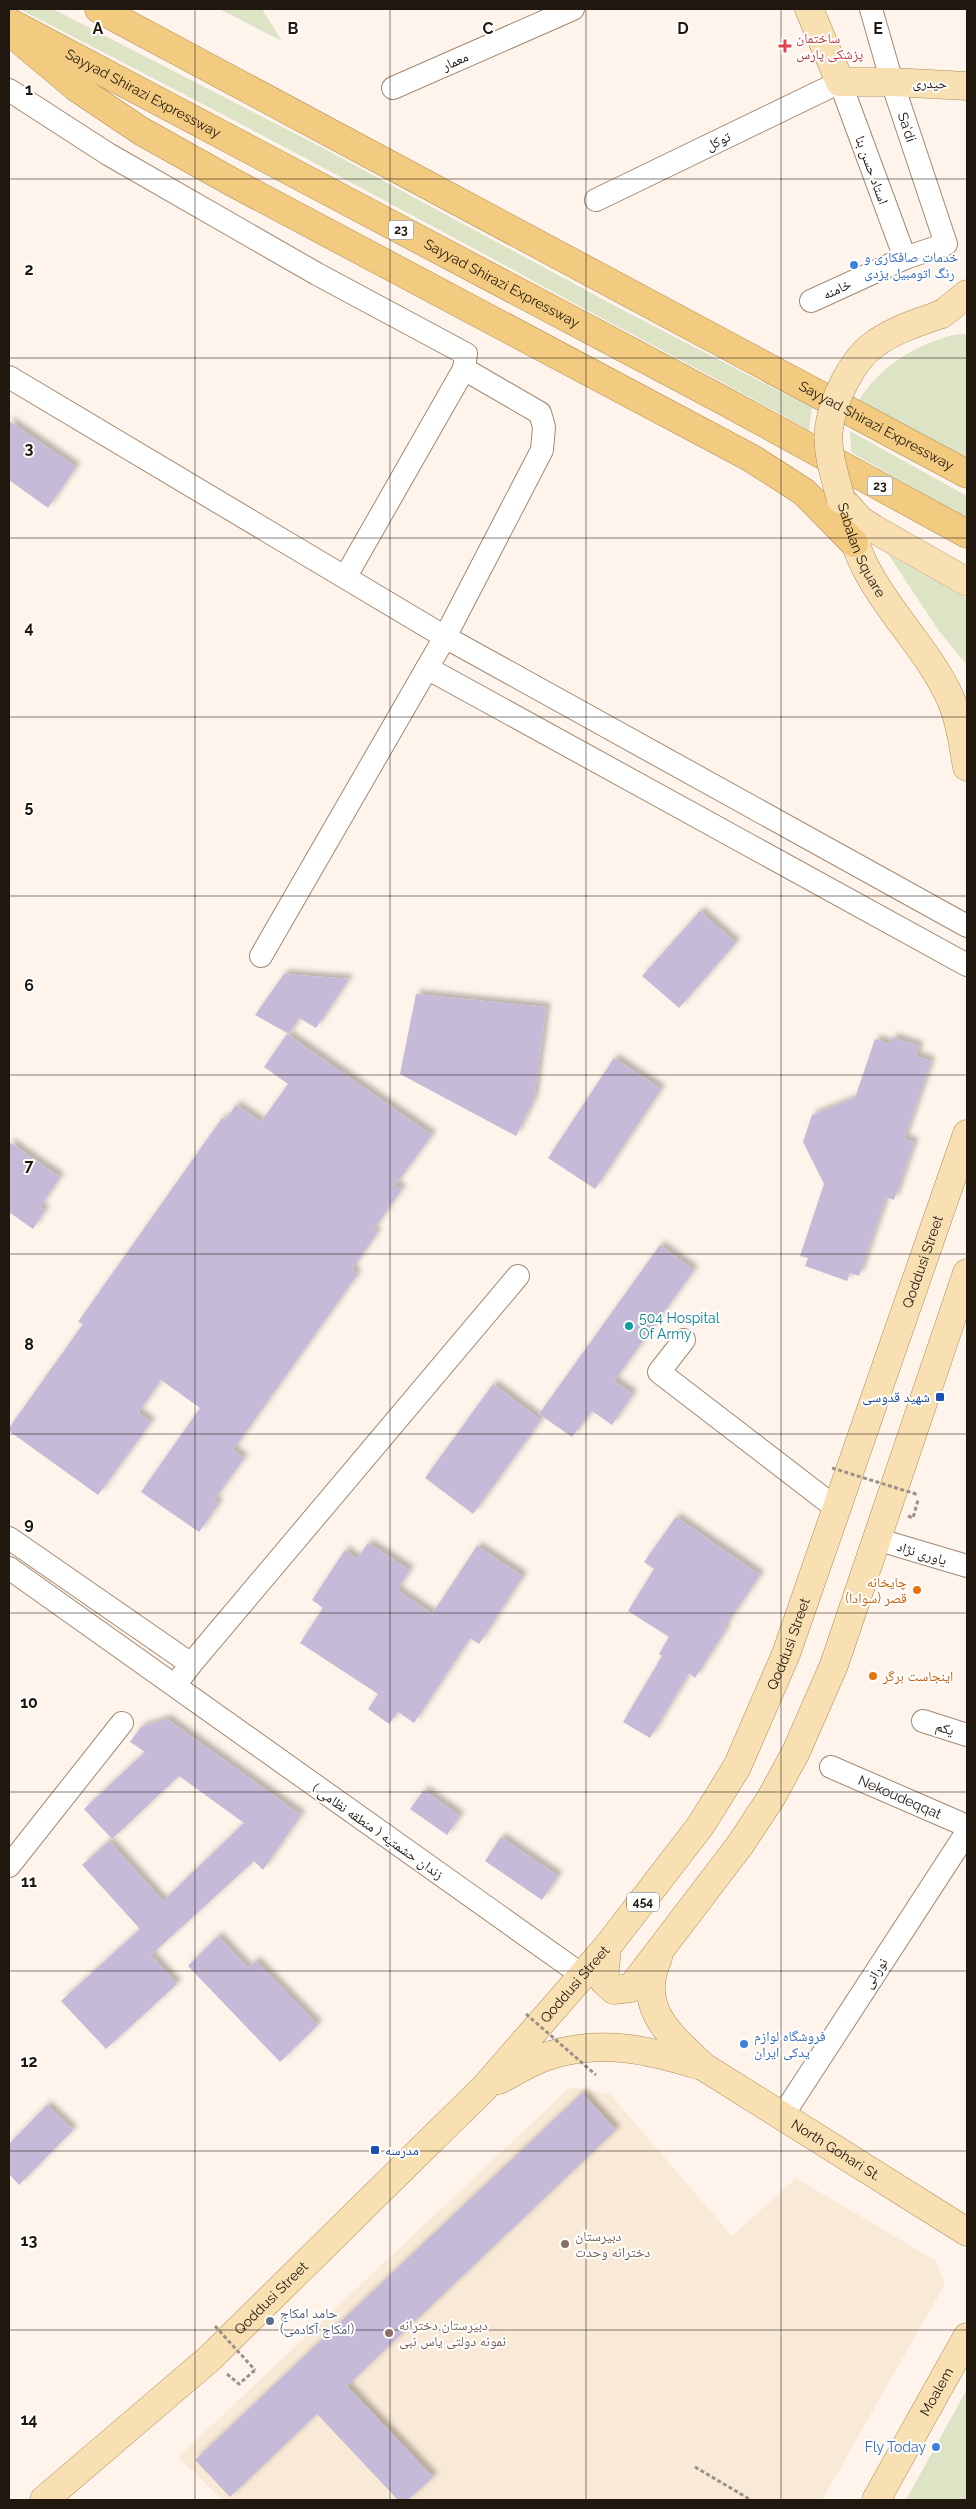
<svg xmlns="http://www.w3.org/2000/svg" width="976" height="2509" font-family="Raleway,'Noto Naskh Arabic',sans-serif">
  <defs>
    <filter id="shadow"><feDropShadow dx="4.5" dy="-4.5" stdDeviation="2.5" flood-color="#0004"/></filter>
  </defs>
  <rect width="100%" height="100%" fill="#fff4eb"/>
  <!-- education -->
  <path fill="#f9ead7" d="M570,2087L610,2094L732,2236L796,2178L936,2261L945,2284L822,2500H222L178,2457Z"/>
  <!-- green -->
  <g fill="#dde3c5">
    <path d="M19,9H53L319,146L619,308L812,408L809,431C724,381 635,337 548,289C373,193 197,100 19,9Z"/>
    <path d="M219,9H262L282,41Z"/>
    <path d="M958,334H967V458L859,400C881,365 918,343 958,334Z"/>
    <path d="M850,431L967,496V519L851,452Z"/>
    <path d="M888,554L967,599V665L939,631Z"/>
    <path d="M967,2389V2500H906Z"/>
  </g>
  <!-- building -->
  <g fill="#c5bad7" filter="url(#shadow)">
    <path d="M9,421L76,467L48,508L9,480Z"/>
    <path d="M700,911L736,943L679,1008L642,976Z"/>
    <path d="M284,974L349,979L316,1028L299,1018L289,1034L255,1015Z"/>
    <path d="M416,994L546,1007L534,1099L516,1136L400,1074Z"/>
    <path d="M287,1034L432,1135L395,1185L402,1189L373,1230L377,1233L352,1269L357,1275L233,1450L244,1458L214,1500L219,1503L199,1532L141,1492L200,1408L161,1380L138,1413L151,1422L98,1495L9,1431V1428L83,1324L78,1322L222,1118L225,1120L236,1105L261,1122L288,1084L264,1067Z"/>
    <path d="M892,1037L919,1046L916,1056L931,1061L904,1139L914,1142L894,1200L886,1197L859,1276L850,1273L847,1281L805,1266L808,1258L800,1256L824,1184L803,1142L812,1115L855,1098L875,1039L890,1044Z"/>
    <path d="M614,1058L661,1089L595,1189L548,1158Z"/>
    <path d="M9,1142L60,1177L40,1207L45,1210L33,1229L9,1212Z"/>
    <path d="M660,1245L694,1270L614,1381L633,1394L612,1425L592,1411L572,1437L539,1414Z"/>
    <path d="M493,1384L541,1420L473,1514L425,1478Z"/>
    <path d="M676,1517L760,1575L724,1628L726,1629L695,1678L689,1673L650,1738L623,1722L662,1656L659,1654L669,1637L628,1611L654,1569L644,1562Z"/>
    <path d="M368,1543L410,1570L397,1590L432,1614L477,1546L523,1576L479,1644L470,1638L414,1723L398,1712L389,1724L368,1709L378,1694L300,1643L323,1608L312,1600L345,1550L357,1559Z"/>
    <path d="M167,1719L301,1815L263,1870L254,1861L151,1955L177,1984L106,2049L61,2001L140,1929L82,1865L109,1841L163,1901L244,1823L179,1776L112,1839L84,1809L145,1752L130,1742L141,1727Z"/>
    <path d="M424,1790L460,1816L447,1835L410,1809Z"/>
    <path d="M501,1837L558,1876L542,1900L485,1861Z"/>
    <path d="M218,1936L248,1968L256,1961L318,2025L280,2062L188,1966Z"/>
    <path d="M582,2093L616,2130L347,2386L433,2477L408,2500H398L317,2414L230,2497L195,2460Z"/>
    <path d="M47,2105L73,2130L19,2185L9,2174V2144Z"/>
  </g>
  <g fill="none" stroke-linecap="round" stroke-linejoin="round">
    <!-- minor casing -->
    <g stroke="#a18973" stroke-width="24">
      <g id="minor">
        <path d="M393,88L573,9"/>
        <path d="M9,90L108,154L317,274L466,354L464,369L346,576"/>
        <path d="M596,200L840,82L905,258"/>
        <path d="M811,301L905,258L946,244L892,82L871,9"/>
        <path d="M464,369L540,413L544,427L542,450L445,637L967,926"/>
        <path d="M9,377L445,637L261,956"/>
        <path d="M427,668L967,965"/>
        <path d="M684,1340L659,1372L836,1508"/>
        <path d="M9,1538L191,1664L182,1676"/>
        <path d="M876,1539L967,1566"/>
        <path d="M9,1568L582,1975"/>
        <path d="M191,1664L518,1276"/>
        <path d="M923,1721L967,1735"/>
        <path id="s1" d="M831,1767L967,1826"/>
        <path d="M9,1866L122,1723"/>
        <path d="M783,2115L967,1832"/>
      </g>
    </g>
    <!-- major casing -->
    <g stroke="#a98c58" stroke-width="29">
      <g id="major">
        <path d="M809,9L840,82H892L967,86"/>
        <path d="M942,314L967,294"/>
        <path id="s2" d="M841,499C849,525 856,551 869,574C893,618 931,654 951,700C960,721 963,744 967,767"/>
        <path d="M842,500L860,520L874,529L967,582"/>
        <path d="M607,1947L604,1981L614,1990L631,1988L740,1845L771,1798L796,1752L834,1665L967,1273"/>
        <path id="s3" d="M658,1958C635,2008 671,2036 704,2067L967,2232"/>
        <path d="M499,2080C516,2071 533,2060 551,2055C601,2039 649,2050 698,2065"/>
        <path id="s4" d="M44,2500L210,2358L486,2086L607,1947L701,1825L737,1767L786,1654L967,1134"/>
        <path id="s5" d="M876,2500L967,2337"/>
      </g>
    </g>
    <!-- highway casing -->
    <g stroke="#a98c58" stroke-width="29">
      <g id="highway">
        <path id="s6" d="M99,9L967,474"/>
        <path id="s7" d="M9,22L726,402L967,534"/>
        <path d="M22,42L77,88L141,131L232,182L751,458L804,492L854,543"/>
      </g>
    </g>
    <!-- path -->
    <g stroke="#9c9189" stroke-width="3" stroke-dasharray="4 2.5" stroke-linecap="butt">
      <path d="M908,1516L913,1518L918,1500"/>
      <path d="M227,2374L239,2384L255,2370"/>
      <path d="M695,2467L751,2500"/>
    </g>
    <!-- minor -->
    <use href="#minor" stroke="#fff" stroke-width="22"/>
    <!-- major -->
    <use href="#major" stroke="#f8e0b3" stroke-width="28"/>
    <!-- highway -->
    <use href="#highway" stroke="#f3cb80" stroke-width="28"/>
    <!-- major-bridge casing -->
    <g stroke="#a98c58" stroke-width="29" stroke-linecap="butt">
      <path id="major-bridge" d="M841,499C835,477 826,451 829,428C833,400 852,359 876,343C896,329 919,322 942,314"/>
    </g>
    <!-- path-bridge -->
    <g stroke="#9c9189" stroke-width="3" stroke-dasharray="4 2.5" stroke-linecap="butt">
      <path d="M832,1468L919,1495"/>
      <path d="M526,2014L596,2075"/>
      <path d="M215,2326L255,2370"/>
    </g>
    <!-- major-bridge -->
    <use href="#major-bridge" stroke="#f8e0b3" stroke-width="28"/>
  </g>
  <!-- grid -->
  <path fill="none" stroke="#20170f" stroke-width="1" stroke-opacity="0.55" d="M195,9V2500M390,9V2500M586,9V2500M781,9V2500M9,179H967M9,358H967M9,538H967M9,717H967M9,896H967M9,1075H967M9,1254H967M9,1434H967M9,1613H967M9,1792H967M9,1971H967M9,2151H967M9,2330H967"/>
  <!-- markers -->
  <path fill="#e0444e" stroke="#fff" stroke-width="2" d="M782.5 38.5h5v5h5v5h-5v5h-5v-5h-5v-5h5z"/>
  <g fill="#3f7fe0" stroke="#fff" stroke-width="2">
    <circle cx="854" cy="265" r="5"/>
    <circle cx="744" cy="2044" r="5"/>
    <circle cx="936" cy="2447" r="5"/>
  </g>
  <circle fill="#0f9aa8" stroke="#fff" stroke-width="2" cx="629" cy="1326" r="5"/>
  <g fill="#1a4fb4" stroke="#fff" stroke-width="2">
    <rect x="935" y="1392" width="10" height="10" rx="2.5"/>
    <rect x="370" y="2145" width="10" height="10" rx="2.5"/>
  </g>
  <g fill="#e8710a" stroke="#fff" stroke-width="2">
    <circle cx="917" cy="1590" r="5"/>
    <circle cx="873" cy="1676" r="5"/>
  </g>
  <g fill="#8d6e63" stroke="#fff" stroke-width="2">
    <circle cx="565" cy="2244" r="5"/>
    <circle cx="389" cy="2333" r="5"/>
  </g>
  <circle fill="#5c6f8a" stroke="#fff" stroke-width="2" cx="270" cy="2321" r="5"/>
  <g text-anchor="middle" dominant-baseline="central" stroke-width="4" stroke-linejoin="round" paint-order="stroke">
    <!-- shield labels -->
    <g fill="#fff" stroke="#635d57" stroke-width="1">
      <rect x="388.5" y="220.5" width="25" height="19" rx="4"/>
      <rect x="867.5" y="476.5" width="25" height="19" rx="4"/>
      <rect x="627" y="1892.5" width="32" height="19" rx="4"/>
    </g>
    <g font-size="12" font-weight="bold" fill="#20170f">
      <text x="401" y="230">23</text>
      <text x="880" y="486">23</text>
      <text x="643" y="1902">454</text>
    </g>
    <!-- health labels -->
    <g font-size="14" fill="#be3a42" stroke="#fff" text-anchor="start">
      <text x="796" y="38">ساختمان<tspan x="796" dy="16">پزشکی پارس</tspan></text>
    </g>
    <!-- street labels -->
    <g font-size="14" fill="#20170f" stroke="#fff">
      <text transform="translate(455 61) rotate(-24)">معمار</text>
      <text transform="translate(930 83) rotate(2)">حیدری</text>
      <text stroke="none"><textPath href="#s7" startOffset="152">Sayyad Shirazi Expressway</textPath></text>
      <text transform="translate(907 127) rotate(72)">Sa'di</text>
      <text transform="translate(718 141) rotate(-26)">توکل</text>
      <text transform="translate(872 170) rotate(70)">استاد حسن بنا</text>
      <text stroke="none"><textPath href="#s7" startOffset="558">Sayyad Shirazi Expressway</textPath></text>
      <text transform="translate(837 289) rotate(-25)">خامنه</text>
      <text stroke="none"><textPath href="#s6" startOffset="882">Sayyad Shirazi Expressway</textPath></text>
      <text stroke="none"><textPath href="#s2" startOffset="55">Sabalan Square</textPath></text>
      <text stroke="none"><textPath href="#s4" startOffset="1551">Qoddusi Street</textPath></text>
      <text transform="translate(922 1553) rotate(17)">یاوری نژاد</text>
      <text stroke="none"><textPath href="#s4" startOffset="1146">Qoddusi Street</textPath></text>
      <text transform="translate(945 1728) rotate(17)">یکم</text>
      <text stroke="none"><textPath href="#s1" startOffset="75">Nekoudeqqat</textPath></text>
      <text transform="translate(378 1831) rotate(35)">زندان حشمتیه ( منطقه نظامی )</text>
      <text transform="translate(875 1973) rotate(-57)">نورانی</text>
      <text stroke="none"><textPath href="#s4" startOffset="741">Qoddusi Street</textPath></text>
      <text stroke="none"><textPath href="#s3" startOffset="285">North Gohari St.</textPath></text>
      <text stroke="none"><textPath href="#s4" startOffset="304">Qoddusi Street</textPath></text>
      <text stroke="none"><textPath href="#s5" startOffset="124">Moalem</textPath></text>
    </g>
    <!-- shop labels -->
    <g font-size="14" fill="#366cbe" stroke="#fff" text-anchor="start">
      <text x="864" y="257">خدمات صافکاری و<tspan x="864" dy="16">رنگ اتومبیل یزدی</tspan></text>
      <text x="754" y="2036">فروشگاه لوازم<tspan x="754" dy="16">یدکی ایران</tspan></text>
      <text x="926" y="2447" text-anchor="end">Fly Today</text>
    </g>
    <!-- culture labels -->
    <g font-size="14" fill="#0d838f" stroke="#fff" text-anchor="start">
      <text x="639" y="1318">504 Hospital<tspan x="639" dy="16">Of Army</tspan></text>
    </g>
    <!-- transit labels -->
    <g font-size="14" fill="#164399" stroke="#fff" text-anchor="end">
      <text x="930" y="1397">شهید قدوسی</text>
      <text x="385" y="2150" text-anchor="start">مدرسه</text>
    </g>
    <!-- food labels -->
    <g font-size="14" fill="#c56008" stroke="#fff" text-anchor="end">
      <text x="907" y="1582">چایخانه<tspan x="907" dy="16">قصر (سوادا)</tspan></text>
      <text x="883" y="1676" text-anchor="start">اینجاست برگر</text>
    </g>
    <!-- education labels -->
    <g font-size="14" fill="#785e54" stroke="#fff" text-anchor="start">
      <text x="575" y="2236">دبیرستان<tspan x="575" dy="16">دخترانه وحدت</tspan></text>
      <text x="399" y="2325">دبیرستان دخترانه<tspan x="399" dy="16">نمونه دولتی یاس نبی</tspan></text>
    </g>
    <!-- service labels -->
    <g font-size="14" fill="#4e5e75" stroke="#fff" text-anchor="start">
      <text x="280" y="2313">حامد امکاج<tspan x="280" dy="16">(امکاج آکادمی)</tspan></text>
    </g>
  </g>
  <g font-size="16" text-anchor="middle" font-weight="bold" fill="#20170f" stroke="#fff" stroke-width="4" stroke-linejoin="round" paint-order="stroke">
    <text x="98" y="34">A</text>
    <text x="293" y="34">B</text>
    <text x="488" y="34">C</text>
    <text x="683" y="34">D</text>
    <text x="878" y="34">E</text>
    <text x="29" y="95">1</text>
    <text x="29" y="275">2</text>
    <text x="29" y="454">3</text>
    <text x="29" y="633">4</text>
    <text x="29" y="812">5</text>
    <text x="29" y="991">6</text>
    <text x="29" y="1171">7</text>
    <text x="29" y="1350">8</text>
    <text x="29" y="1529">9</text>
    <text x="29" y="1708">10</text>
    <text x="29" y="1887">11</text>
    <text x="29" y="2067">12</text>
    <text x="29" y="2246">13</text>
    <text x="29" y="2425">14</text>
  </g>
  <!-- border -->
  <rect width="976" height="2509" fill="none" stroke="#20170f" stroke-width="20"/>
</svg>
